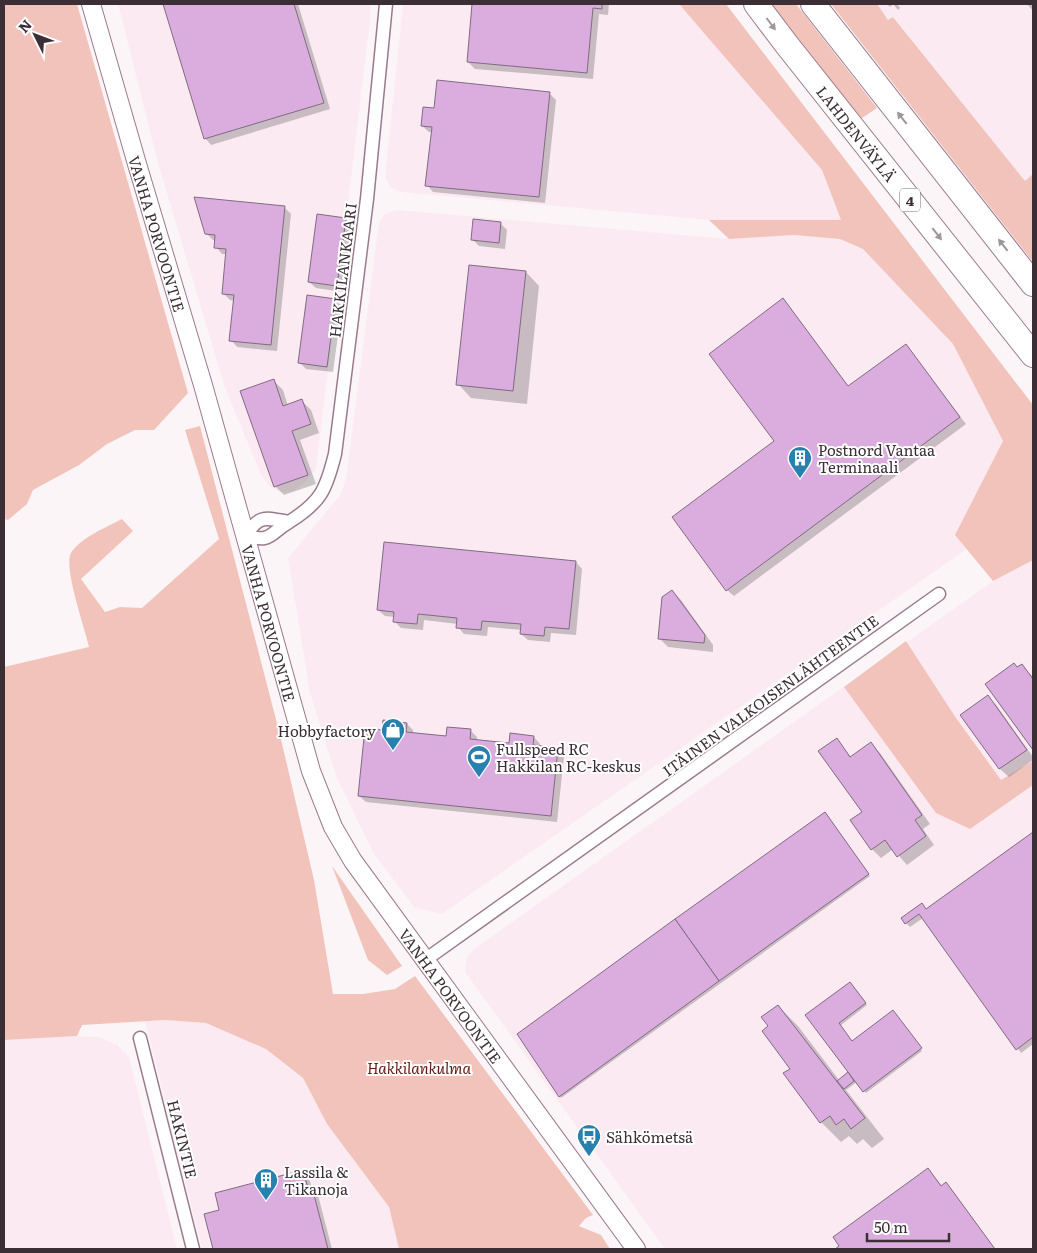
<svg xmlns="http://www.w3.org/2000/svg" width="1037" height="1253" font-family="Literata,serif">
  <rect width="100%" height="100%" fill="#fcf5f8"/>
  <!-- built -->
  <g fill="#fbeaf2">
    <path d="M118,4H370V21L316,469L305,482L293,491L280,492L269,486L261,475L224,385L158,163Z"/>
    <path d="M403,4H679L822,170L841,220H709L401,192L390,187L385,177Z"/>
    <path d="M877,4H1033V174L1025,181L894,17L888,20Z"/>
    <path d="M397,210L729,239L794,235L841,239L863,249L953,344L1003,441L956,535L967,549L442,914L415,908L374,854L336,776L310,693L288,558L341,494L346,479L379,223L385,214Z"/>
    <path d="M1033,560V1249H665L465,972L466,959L474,949L993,581Z"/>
    <path d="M165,1020L206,1023L266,1049L303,1078L327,1124L389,1207L399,1249H202L145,1021Z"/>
    <path d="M77,1036L99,1037L117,1045L129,1057L177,1249H4V1040Z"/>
  </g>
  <!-- green -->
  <g fill="#f1c3bb">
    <path d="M4,4H77L188,393L154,430H135L107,444L79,465L33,490L27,504L8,520L4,519Z"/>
    <path d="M679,4H726L1033,405V560L993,581L955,535L1003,441L953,344L863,249L840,239L794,235L729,239L709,220H841L822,170Z"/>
    <path d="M766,4H796L877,108L856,122Z"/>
    <path d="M831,4H877L888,20L893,17L1025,181L1033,174V262Z"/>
    <path d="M200,426L280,735L314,880L333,994H363L395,989L415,976L593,1215L586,1218L579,1226L601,1235L610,1249H399L389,1207L327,1124L303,1078L266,1049L206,1023L165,1020L82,1025L77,1036L4,1040V667L89,647C85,629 63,567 71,553C80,538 107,527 122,519L133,531L81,579L105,612L120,607L142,608L219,539L185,430Z"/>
    <path d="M906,641L956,718L1001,780L1033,761V785L970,829L936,813L844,687Z"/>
    <path d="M332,866L402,966L387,975L368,960Z"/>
  </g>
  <!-- shadow -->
  <g fill="#0003">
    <path d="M164,4H298L330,109L211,145L205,138Z"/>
    <path d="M474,4H609L608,15L599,14L593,79L475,69L468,62Z"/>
    <path d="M887,4H897L900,8L898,10L893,4L890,7Z"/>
    <path d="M1027,4H1033V11Z"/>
    <path d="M549,93L556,100L545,203L433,192L427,185L432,132H429L422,126L435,110Z"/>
    <path d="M284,207L291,214L277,351L237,347L231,340L235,301L230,300L223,293L227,254H222L216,247V240H213L206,233Z"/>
    <path d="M346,219L352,226L343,292L316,288L309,282Z"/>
    <path d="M500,223L507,230L505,249L479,246L472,239Z"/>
    <path d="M526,272L539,286L527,404L471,398L458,384Z"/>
    <path d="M335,300L342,306L333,372L306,369L299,362Z"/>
    <path d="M783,300L849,387L905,345L966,424L734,596L727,590L775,442Z"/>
    <path d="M274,381L283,390L288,406L302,401L311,410L319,433L300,440L316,484L284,495L275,486Z"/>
    <path d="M576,562L582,569L576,635L551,633L550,642L528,640L521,634L522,630L488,627L487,636L464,634L458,627V624L424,620L423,630L401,628L394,621L395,617L385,616L378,610Z"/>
    <path d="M672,591L681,600L713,645V652L668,647L659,638Z"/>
    <path d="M1022,665L1033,677V748L987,685Z"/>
    <path d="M988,697L997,706L1033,757V760L1009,777L1000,769L962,716Z"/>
    <path d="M407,724L413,730V734L447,738L470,730L477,737V741L510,744L534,737L540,744V747L557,749L564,756L557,822L366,802L359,796L383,731Z"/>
    <path d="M836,739L852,758L871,744L880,753L930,824L923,829L934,845L907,865L893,849L881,858L872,849L863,812Z"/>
    <path d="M826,815L870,876L561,1098L560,1096Z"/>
    <path d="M1033,834V1044L1021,1053L923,918L910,927L906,923L922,904L927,910Z"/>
    <path d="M852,985L867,1005L840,1026L852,1042L894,1013L922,1051L866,1093L857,1082L846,1090L884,1139L872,1148L863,1139L857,1144L849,1136L841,1142L821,1122L770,1027L778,1006L798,1026L839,1080L850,1072L807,1015Z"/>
    <path d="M928,1169L942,1186L946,1184L952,1190L995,1249H837Z"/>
    <path d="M303,1171L309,1178L312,1188L318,1195L332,1249H215L206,1215L221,1211Z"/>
  </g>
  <!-- building -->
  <g fill="#daadde" stroke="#806b82">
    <path d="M163,4H294L324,103L204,139Z"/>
    <path d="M472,4H602V9L593,8L587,73L467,62Z"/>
    <path d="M437,80L550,92L539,197L425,186L432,127L421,126L423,107L434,108Z"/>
    <path d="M194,197L285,206L271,345L229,341L234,295L222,294L226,249L214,248L215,235L205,234Z"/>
    <path d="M317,214L346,218L337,286L308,282Z"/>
    <path d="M473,219L501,222L499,243L471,240Z"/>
    <path d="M469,265L526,271L513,391L456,385Z"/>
    <path d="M307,295L336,299L327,367L298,363Z"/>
    <path d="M783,298L848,386L906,344L960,417L726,591L672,517L774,441L709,354Z"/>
    <path d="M274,379L283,406L302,399L311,424L292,431L308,475L274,487L240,391Z"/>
    <path d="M384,542L576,561L569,629L545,627L544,636L520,634L521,624L482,621L481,630L456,628L457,618L418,614L417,624L393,622L394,612L377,610Z"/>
    <path d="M672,590L705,635L704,643L658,639L662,597Z"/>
    <path d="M1014,663L1017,667L1022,664L1033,679V750L985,684Z"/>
    <path d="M988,695L1027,750L999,769L960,715Z"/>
    <path d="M383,720L407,723L406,732L446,736L447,727L471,729L470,739L509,743L510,733L534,736L533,745L558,748L551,816L358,796L365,728L382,730Z"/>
    <path d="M837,738L850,757L871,742L922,815L915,820L926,836L897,857L885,840L871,850L850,820L862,812L818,751Z"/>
    <path d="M825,812L869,874L719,981L675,919Z"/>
    <path d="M1033,832V1037L1016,1050L919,914L905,924L901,918L922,903L926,909Z"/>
    <path d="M675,919L719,981L559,1097L517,1034Z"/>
    <path d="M850,982L866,1003L839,1023L852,1041L893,1010L922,1048L863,1092L805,1015Z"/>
    <path d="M778,1005L865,1118L851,1129L844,1119L836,1125L830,1116L820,1123L783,1073L790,1069L762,1031L768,1026L761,1017Z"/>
    <path d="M848,1072L854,1081L844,1089L837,1081Z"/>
    <path d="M928,1168L941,1186L946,1182L995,1249H835L839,1246L833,1237Z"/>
    <path d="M303,1170L308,1188L312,1187L328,1249H213L204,1214L219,1210L215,1193Z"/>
  </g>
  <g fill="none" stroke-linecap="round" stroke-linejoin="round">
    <!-- street casing -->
    <g stroke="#9a7b8c" stroke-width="15">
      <g id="street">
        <path d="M289,522C266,518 260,514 246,535C271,544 270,533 289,522C321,502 326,490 335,454L367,199L386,4"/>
        <path d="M425,960L939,594"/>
        <path d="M140,1038L193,1249"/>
      </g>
    </g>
    <!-- secondary casing -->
    <g stroke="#9a7b8c" stroke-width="20">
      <g id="secondary">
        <path id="s1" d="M91,4L137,164L203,385L311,771L333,827L353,861L636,1249"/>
      </g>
    </g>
    <!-- highway casing -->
    <g stroke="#9a7b8c" stroke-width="26">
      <g id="highway">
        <path id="s2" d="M756,4L787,45L1033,355"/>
        <path d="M813,4L1033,284"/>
      </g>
    </g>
    <!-- street -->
    <use href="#street" stroke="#fff" stroke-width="12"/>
    <!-- secondary -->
    <use href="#secondary" stroke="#fff" stroke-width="18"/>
    <!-- highway -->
    <use href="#highway" stroke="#fff" stroke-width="24"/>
  </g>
  <!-- one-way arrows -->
  <defs><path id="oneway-solid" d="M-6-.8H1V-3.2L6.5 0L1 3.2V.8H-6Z" transform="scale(1.25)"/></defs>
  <g fill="#9d969a">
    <use href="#oneway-solid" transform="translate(771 24) rotate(53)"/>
    <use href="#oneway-solid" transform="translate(902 118) rotate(-128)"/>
    <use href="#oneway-solid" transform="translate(937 234) rotate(52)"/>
    <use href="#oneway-solid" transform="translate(1003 245) rotate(-128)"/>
  </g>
  <!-- icons -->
  <defs>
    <g id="building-pin" transform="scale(1.25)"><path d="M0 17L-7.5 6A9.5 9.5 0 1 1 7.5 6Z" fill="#2780ae" stroke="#fff"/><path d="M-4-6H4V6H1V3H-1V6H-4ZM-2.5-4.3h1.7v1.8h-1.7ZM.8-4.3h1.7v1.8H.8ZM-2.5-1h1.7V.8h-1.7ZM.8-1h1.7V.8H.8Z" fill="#fff"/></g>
    <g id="shop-pin" transform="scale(1.25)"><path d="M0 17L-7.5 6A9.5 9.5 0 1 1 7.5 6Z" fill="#2780ae" stroke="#fff"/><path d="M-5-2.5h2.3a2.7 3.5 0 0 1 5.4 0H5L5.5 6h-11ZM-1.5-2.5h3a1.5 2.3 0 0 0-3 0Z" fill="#fff"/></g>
    <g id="stadium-pin" transform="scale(1.25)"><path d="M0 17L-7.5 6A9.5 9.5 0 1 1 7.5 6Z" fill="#2780ae" stroke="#fff"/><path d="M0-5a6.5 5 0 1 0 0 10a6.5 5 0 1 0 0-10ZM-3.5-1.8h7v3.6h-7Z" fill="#fff"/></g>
    <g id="bus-pin" transform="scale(1.25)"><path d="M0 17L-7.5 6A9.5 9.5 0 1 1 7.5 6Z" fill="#2780ae" stroke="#fff"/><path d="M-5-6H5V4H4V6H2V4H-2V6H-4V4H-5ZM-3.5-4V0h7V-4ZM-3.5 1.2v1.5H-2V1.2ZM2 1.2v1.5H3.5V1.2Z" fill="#fff"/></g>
  </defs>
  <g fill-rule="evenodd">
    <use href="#building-pin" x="800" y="458"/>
    <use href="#shop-pin" x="393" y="730"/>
    <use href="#stadium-pin" x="479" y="757"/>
    <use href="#bus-pin" x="589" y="1136"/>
    <use href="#building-pin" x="266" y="1180"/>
  </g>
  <g text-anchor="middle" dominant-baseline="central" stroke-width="4" stroke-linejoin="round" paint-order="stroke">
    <!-- shield labels -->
    <rect fill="#fff" stroke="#766d72" stroke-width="1" x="900" y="188.5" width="20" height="23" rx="4"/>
    <g font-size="14" font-weight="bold" fill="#3b2e35">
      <text x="910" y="200">4</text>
    </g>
    <!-- street labels -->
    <g font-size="15" fill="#3b2e35" stroke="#fff">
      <text stroke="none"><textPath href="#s2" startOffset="164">LAHDENVÄYLÄ</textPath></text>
      <text stroke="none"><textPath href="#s1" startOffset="239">VANHA PORVOONTIE</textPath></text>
      <text transform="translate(342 270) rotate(-83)">HAKKILANKAARI</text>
      <text stroke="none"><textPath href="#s1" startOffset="644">VANHA PORVOONTIE</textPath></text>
      <text transform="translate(770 695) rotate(-36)">ITÄINEN VALKOISENLÄHTEENTIE</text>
      <text stroke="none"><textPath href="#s1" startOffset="1064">VANHA PORVOONTIE</textPath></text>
      <text transform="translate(183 1139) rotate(76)">HAKINTIE</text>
    </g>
    <!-- poi labels -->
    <g font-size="15" fill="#3b2e35" stroke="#fff" text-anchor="start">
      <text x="818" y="449">Postnord Vantaa<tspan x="818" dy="17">Terminaali</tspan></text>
      <text x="376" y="730" text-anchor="end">Hobbyfactory</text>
      <text x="496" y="748">Fullspeed RC<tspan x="496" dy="17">Hakkilan RC-keskus</tspan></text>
      <text x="606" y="1136">Sähkömetsä</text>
      <text x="284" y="1171">Lassila &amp;<tspan x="284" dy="17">Tikanoja</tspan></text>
    </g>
    <!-- park labels -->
    <g font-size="15" font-style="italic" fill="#661610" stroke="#fff">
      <text x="419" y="1067">Hakkilankulma</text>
    </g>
  </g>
  <!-- border -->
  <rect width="1037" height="1253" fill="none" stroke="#3b2e35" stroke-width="10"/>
  <!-- north arrow -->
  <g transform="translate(35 35) rotate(312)" stroke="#ffffff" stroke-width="4" paint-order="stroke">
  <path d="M0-4L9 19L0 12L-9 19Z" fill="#3b2e35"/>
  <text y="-8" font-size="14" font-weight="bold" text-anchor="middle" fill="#3b2e35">N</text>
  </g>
  <!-- scale -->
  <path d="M867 1233v8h82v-8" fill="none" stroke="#3b2e35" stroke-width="2.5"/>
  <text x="874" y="1233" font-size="15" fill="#3b2e35" stroke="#ffffff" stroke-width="4" paint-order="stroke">50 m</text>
</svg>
